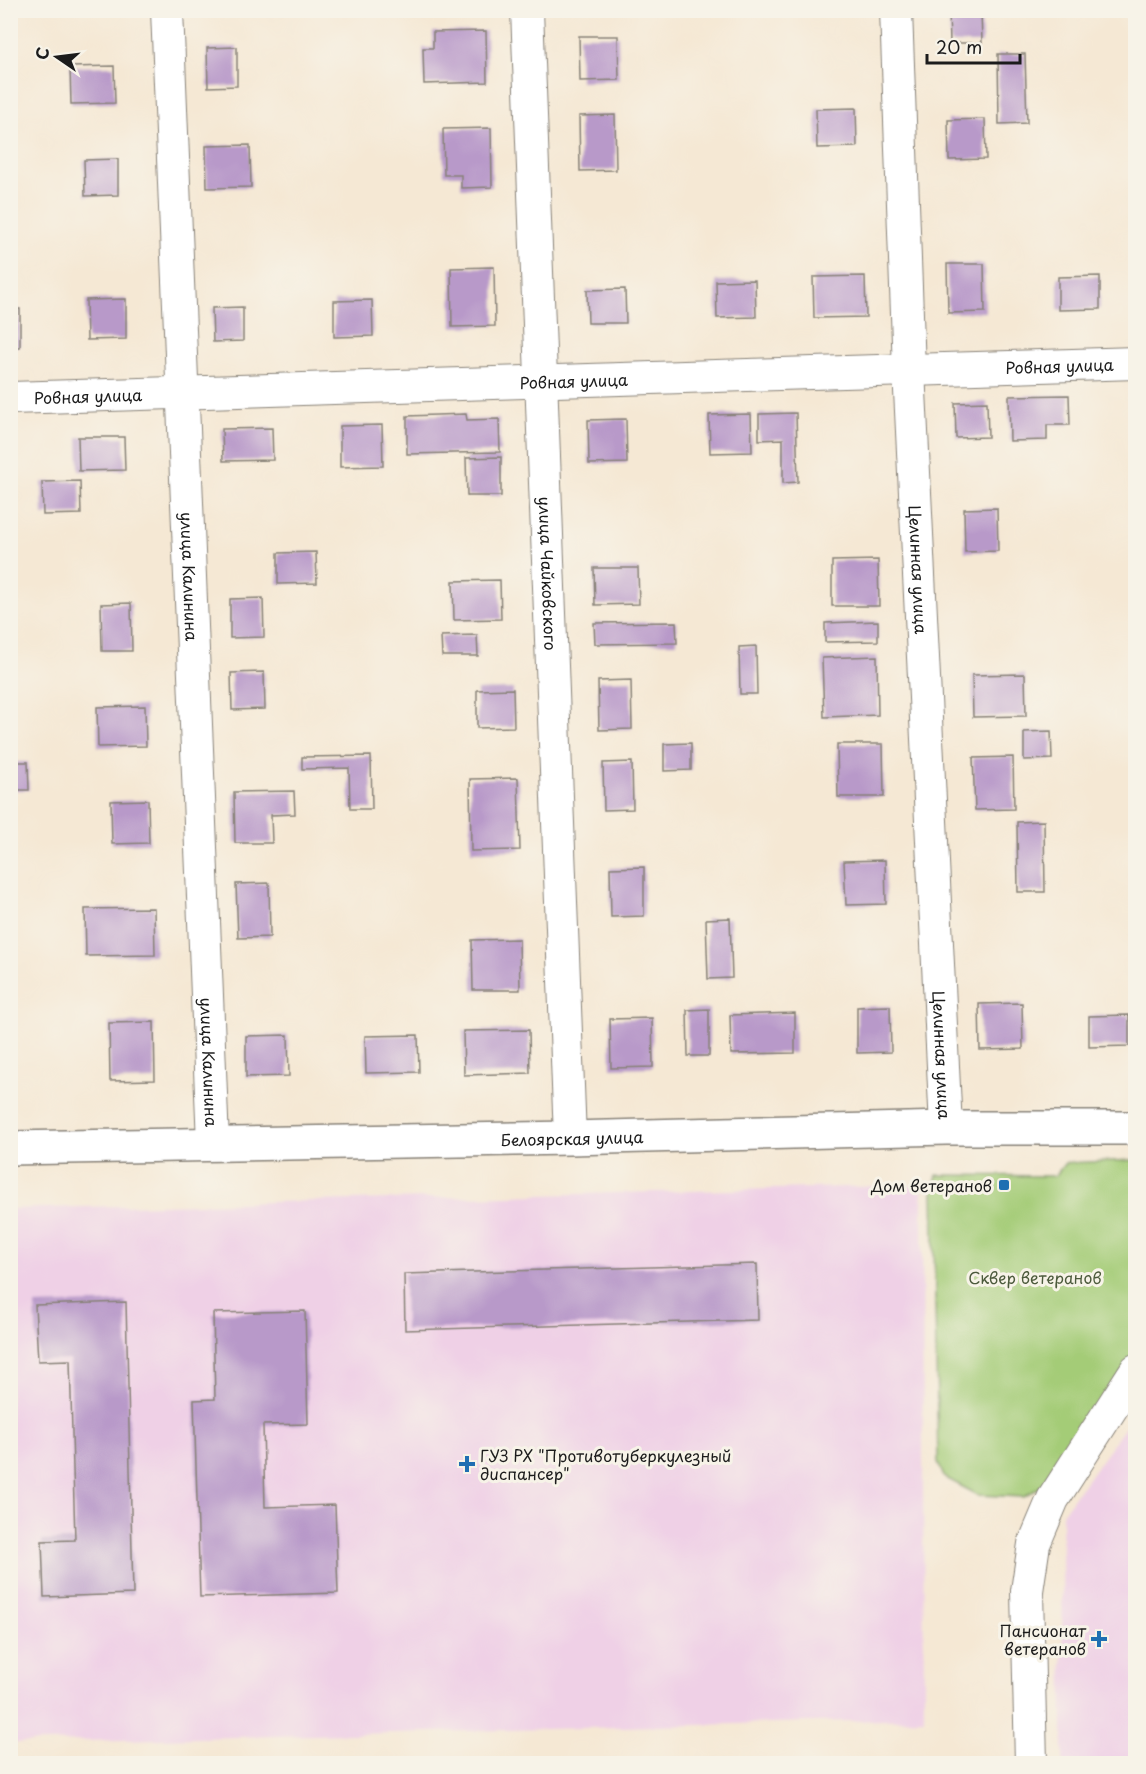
<svg xmlns="http://www.w3.org/2000/svg" width="1146" height="1774" font-family="'Playpen Sans',sans-serif">
  <rect width="100%" height="100%" fill="#f7f3e8"/>
  <filter id="ink" filterUnits="userSpaceOnUse"><feTurbulence type="fractalNoise" baseFrequency=".0167" numOctaves="2"/><feDisplacementMap in="SourceGraphic" scale="12" xChannelSelector="R" yChannelSelector="G"/><feConvolveMatrix kernelMatrix="1 2 1 2 8 2 1 2 1" color-interpolation-filters="sRGB"/></filter>
  <filter id="wash" filterUnits="userSpaceOnUse"><feTurbulence type="fractalNoise" baseFrequency=".008" numOctaves="4" result="noise"/><feDisplacementMap in="SourceGraphic" scale="24" xChannelSelector="R" yChannelSelector="G"/><feGaussianBlur stdDeviation="1.35" result="paint"/><feColorMatrix in="noise" values="0 0 0 0 0 0 0 0 0 0 0 0 0 0 0 0 0 1.4 0 .05"/><feComposite in="paint" operator="in"/></filter>
  <g filter="url(#wash)">
    <rect width="100%" height="100%" fill="#f5e8d4"/>
    <!-- built -->
    <g fill="#efd0e6">
      <path d="M922,1185L924,1719L11,1743L10,1209Z"/>
      <path d="M1135,1414V1763H1063L1062,1514Z"/>
    </g>
    <!-- green -->
    <path fill="#a4cc77" stroke="#60744a" stroke-width="1.5" d="M1135,1160V1352L1054,1479L1024,1497L978,1495L944,1477L938,1462L933,1189L937,1175L1055,1176L1065,1163Z"/>
    <g id="blocks">
      <!-- building -->
      <g fill="#b899c9">
        <path d="M949,10H981L982,43H950Z"/>
        <path d="M486,31L487,82L424,84L423,48H433V32Z"/>
        <path d="M579,36H618L619,80L580,81Z"/>
        <path d="M237,47V86L208,87L207,48Z"/>
        <path d="M998,54H1025L1027,123L999,124Z"/>
        <path d="M114,66L115,103L71,104L70,67Z"/>
        <path d="M856,108L857,147L817,148L816,109Z"/>
        <path d="M615,115L616,170L580,171L579,116Z"/>
        <path d="M985,119L986,159L949,160L948,120Z"/>
        <path d="M491,128L492,187L461,188V175H444L443,129Z"/>
        <path d="M250,145L251,187L207,188L206,146Z"/>
        <path d="M118,159V195L85,196L84,160Z"/>
        <path d="M947,264H984L985,312L948,313Z"/>
        <path d="M494,267L495,326L452,327L451,268Z"/>
        <path d="M865,276L866,317L814,318L813,277Z"/>
        <path d="M1100,276V309L1058,310V277Z"/>
        <path d="M755,280L756,317L717,318L716,281Z"/>
        <path d="M625,289L626,323H588L587,290Z"/>
        <path d="M126,299V339L87,340L86,300Z"/>
        <path d="M372,300L373,336L334,337V301Z"/>
        <path d="M243,307V341L213,342L212,308Z"/>
        <rect x="10" y="309" width="10" height="38"/>
        <path d="M1069,395L1070,425H1047V440L1010,441L1009,396Z"/>
        <path d="M987,402L988,437L956,438L955,403Z"/>
        <path d="M796,413L798,482L783,483V439L759,440V414Z"/>
        <path d="M466,414L467,420L499,419L500,452L407,454V416Z"/>
        <path d="M751,414L752,452L710,453L709,415Z"/>
        <path d="M626,419L627,463L589,464L588,420Z"/>
        <path d="M382,425L383,466L340,467V426Z"/>
        <path d="M272,428L273,460L223,461L222,429Z"/>
        <path d="M78,437H124L125,470L79,471Z"/>
        <path d="M10,438H14L15,485H10Z"/>
        <path d="M501,457V496H467L466,458Z"/>
        <path d="M80,481L81,514L43,515L42,482Z"/>
        <path d="M997,508L998,551L965,552L964,509Z"/>
        <path d="M316,552L317,583L278,584V553Z"/>
        <path d="M878,560L879,606H832V561Z"/>
        <path d="M594,568H638L639,604L595,605Z"/>
        <path d="M500,580L501,619L454,620L453,581Z"/>
        <path d="M263,598L264,637L230,638V599Z"/>
        <path d="M131,603L132,651H102L101,604Z"/>
        <path d="M878,621V641L825,642V623Z"/>
        <path d="M676,622L677,643L595,644L594,623Z"/>
        <path d="M477,635L478,656H442L441,636Z"/>
        <path d="M756,646L757,694H740L739,647Z"/>
        <path d="M877,656L878,715L824,717L822,658Z"/>
        <path d="M264,672L265,709L232,710L231,673Z"/>
        <path d="M1025,674L1026,716L973,717L972,675Z"/>
        <path d="M631,680L632,729L599,730L598,681Z"/>
        <path d="M513,689L514,727L477,728V690Z"/>
        <path d="M145,706L146,746L98,747L97,707Z"/>
        <path d="M1051,731L1052,759L1024,760V732Z"/>
        <path d="M691,743V770L664,771V744Z"/>
        <path d="M837,744H883L884,797H838Z"/>
        <path d="M371,756L372,809H350L349,768L302,769V757Z"/>
        <path d="M1013,757L1014,809L975,810L973,758Z"/>
        <path d="M10,762H28L29,790H10Z"/>
        <path d="M632,762L633,809L604,810L603,763Z"/>
        <path d="M518,778L520,850L471,851L470,779Z"/>
        <path d="M294,791L295,814L271,815L272,843H235L234,792Z"/>
        <path d="M148,800L149,843L112,844L111,801Z"/>
        <path d="M1044,821L1045,892H1018L1017,822Z"/>
        <path d="M885,860L886,904L846,905L844,861Z"/>
        <path d="M644,867V916L611,917L610,868Z"/>
        <path d="M269,883L270,937L238,938L236,884Z"/>
        <path d="M154,908L155,955L86,956L85,909Z"/>
        <path d="M730,918L732,978L708,979L706,919Z"/>
        <path d="M519,939L520,990H473L472,940Z"/>
        <path d="M1022,1003L1023,1049L980,1050L979,1004Z"/>
        <path d="M890,1006L891,1052L857,1053V1007Z"/>
        <path d="M709,1009V1056H688L687,1010Z"/>
        <path d="M795,1013V1053L731,1054L730,1015Z"/>
        <path d="M1129,1015V1046L1089,1047V1016Z"/>
        <path d="M652,1018L653,1067L611,1068L610,1019Z"/>
        <path d="M154,1022L155,1080L110,1081L109,1023Z"/>
        <path d="M529,1030L530,1073L464,1075L463,1031Z"/>
        <path d="M288,1035L289,1076L246,1077V1036Z"/>
        <path d="M418,1035L419,1072L366,1073L365,1036Z"/>
        <path d="M757,1264L758,1320L405,1330L404,1274Z"/>
        <path d="M126,1302L133,1594L44,1597L42,1541L75,1540L70,1360L38,1361L35,1305Z"/>
        <path d="M305,1311L308,1424L263,1425L265,1507L335,1505L338,1593L200,1597L194,1400L215,1399L213,1313Z"/>
      </g>
    </g>
  </g>
  <g filter="url(#ink)">
    <use href="#blocks" fill-opacity="0" stroke="#888278" stroke-width="1.5"/>
    <g fill="none" stroke-linecap="round" stroke-linejoin="round">
      <!-- minor casing -->
      <g stroke="#888278" stroke-width="34">
        <g id="minor">
          <path id="s1" d="M167,10L213,1143"/>
          <path id="s2" d="M527,10L570,1138"/>
          <path id="s3" d="M896,10L909,370L946,1128"/>
          <path id="s4" d="M10,398L1136,363"/>
          <path d="M1031,1764L1027,1591L1034,1544L1053,1499L1136,1370"/>
        </g>
      </g>
      <!-- tertiary casing -->
      <g stroke="#888278" stroke-width="36">
        <g id="tertiary">
          <path id="s5" d="M10,1148L570,1138L946,1128H1136"/>
        </g>
      </g>
      <!-- minor -->
      <use href="#minor" stroke="#fff" stroke-width="32"/>
      <!-- tertiary -->
      <use href="#tertiary" stroke="#fff" stroke-width="33"/>
    </g>
  </g>
  <!-- markers -->
  <g fill="#1f6fb2" stroke="#f7f3e8" stroke-width="2">
    <rect x="998" y="1179" width="12" height="12" rx="3"/>
    <path d="M464 1455h6v6h6v6h-6v6h-6v-6h-6v-6h6z"/>
    <path d="M1096 1630h6v6h6v6h-6v6h-6v-6h-6v-6h6z"/>
  </g>
  <g text-anchor="middle" dominant-baseline="central" stroke-width="6" stroke-linejoin="round" paint-order="stroke">
    <!-- street labels -->
    <g font-size="16" fill="#1c1c1c" stroke="#f7f3e8">
      <text stroke="none"><textPath href="#s4" startOffset="1050">Ровная улица</textPath></text>
      <text stroke="none"><textPath href="#s4" startOffset="564">Ровная улица</textPath></text>
      <text stroke="none"><textPath href="#s4" startOffset="78">Ровная улица</textPath></text>
      <text stroke="none"><textPath href="#s3" startOffset="560">Целинная улица</textPath></text>
      <text stroke="none"><textPath href="#s2" startOffset="564">улица Чайковского</textPath></text>
      <text stroke="none"><textPath href="#s1" startOffset="567">улица Калинина</textPath></text>
      <text stroke="none"><textPath href="#s3" startOffset="1046">Целинная улица</textPath></text>
      <text stroke="none"><textPath href="#s1" startOffset="1053">улица Калинина</textPath></text>
      <text stroke="none"><textPath href="#s5" startOffset="562">Белоярская улица</textPath></text>
    </g>
    <!-- poi labels -->
    <g font-size="16" fill="#1c1c1c" stroke="#f7f3e8" text-anchor="end">
      <text x="992" y="1185">Дом ветеранов</text>
      <text x="480" y="1455" text-anchor="start">ГУЗ РХ "Противотуберкулезный<tspan x="480" dy="18">диспансер"</tspan></text>
      <text x="1086" y="1630">Пансионат<tspan x="1086" dy="18">ветеранов</tspan></text>
    </g>
    <!-- park labels -->
    <g font-size="16" fill="#4c5a3c" stroke="#f7f3e8">
      <text x="1035" y="1277">Сквер ветеранов</text>
    </g>
  </g>
  <!-- margin -->
  <rect width="1146" height="1774" fill="none" stroke="#f7f3e8" stroke-width="36"/>
  <!-- north arrow -->
  <g transform="translate(57 57) rotate(284)" stroke="#f7f3e8" stroke-width="4.5" paint-order="stroke">
  <path d="M0-4.5L10 22L0 15L-10 22Z" fill="#1c1c1c"/>
  <text y="-9" font-size="16" font-weight="bold" text-anchor="middle" fill="#1c1c1c">С</text>
  </g>
  <!-- scale -->
  <path d="M927 54v9h93v-9" fill="none" stroke="#1c1c1c" stroke-width="3"/>
  <text x="936" y="54" font-size="18" fill="#1c1c1c" stroke="#f7f3e8" stroke-width="4.5" paint-order="stroke">20 m</text>
</svg>
